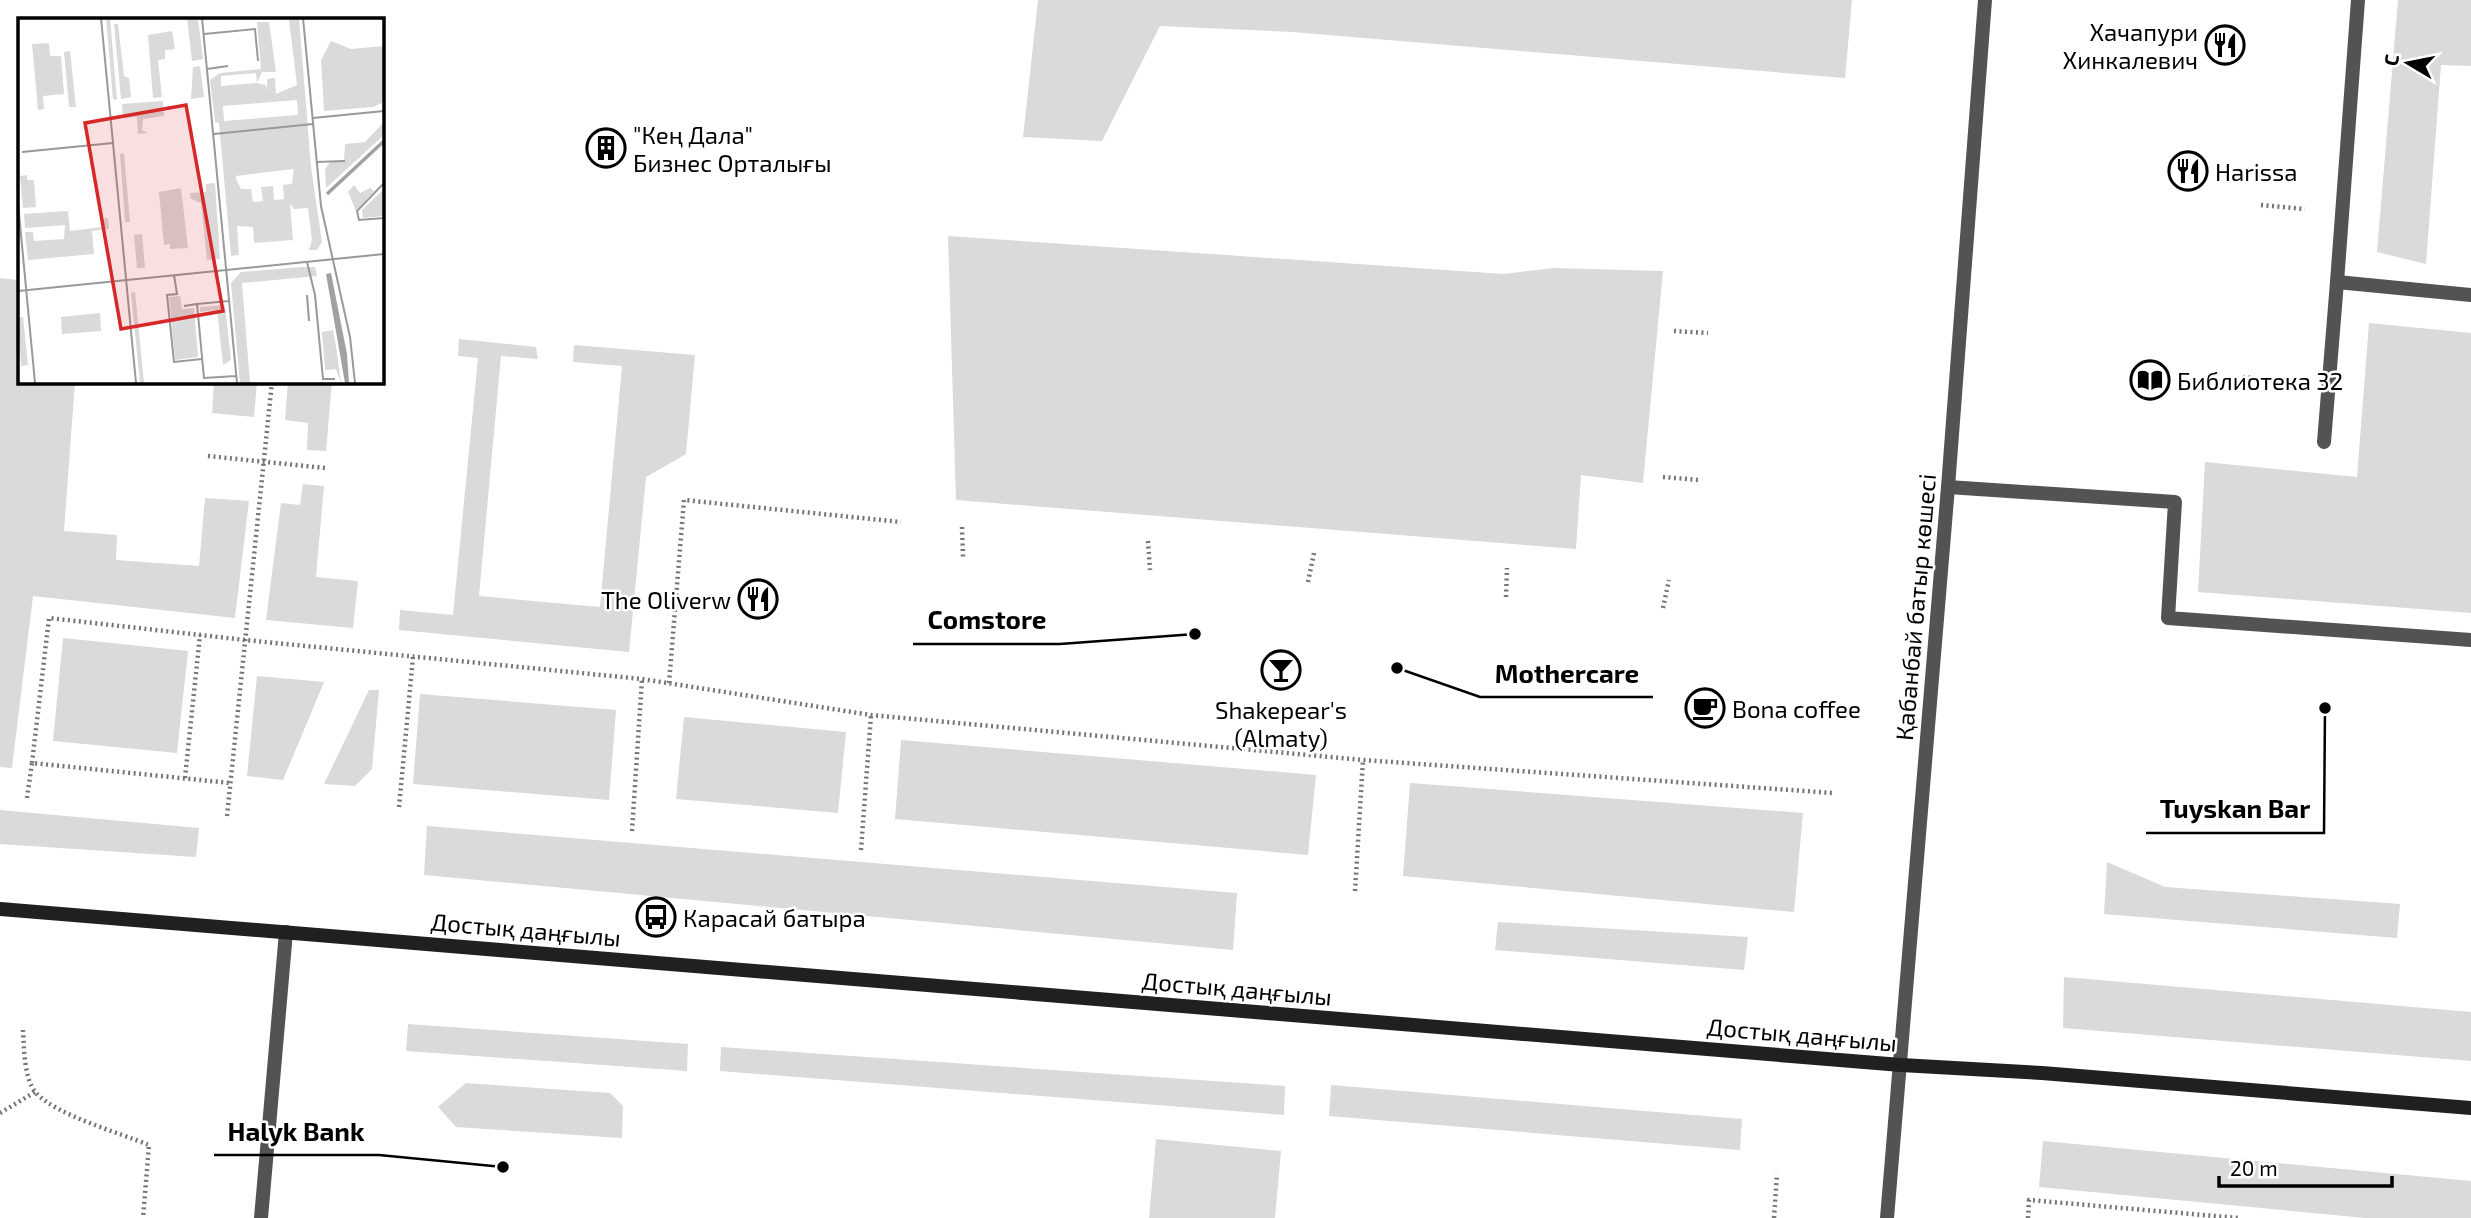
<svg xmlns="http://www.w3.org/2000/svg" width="2471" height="1218" font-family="'Exo 2',sans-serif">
  <rect width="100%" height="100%" fill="#fff"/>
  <!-- green -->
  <g fill="#dadada">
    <path d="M1038,0H1852L1845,78L1292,32L1160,26L1102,141L1023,137Z"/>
    <path d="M2398,0H2471V66L2441,65L2426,264L2377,252Z"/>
    <path d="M948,236L1504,274L1554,268L1663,271L1643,483L1581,475L1576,549L956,500Z"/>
    <path d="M0,278L19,280V382H75L64,531L117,535L116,560L199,566L205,498L249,501L235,618L33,596L12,768L0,767Z"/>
    <path d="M2369,323L2471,333V613L2198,592L2205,462L2357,477Z"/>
    <path d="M459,339L536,347L538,359L501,356L479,596L600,607L622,366L573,362L574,345L695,355L686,454L646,477L629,652L399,630L400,610L453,615L478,358L458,356Z"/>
    <path d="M214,382H257L254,417L212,413Z"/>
    <path d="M288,382H332L326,451L307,450L308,423L285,420Z"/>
    <path d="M303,484L324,486L316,577L358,581L353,628L266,620L281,503L300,505Z"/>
    <path d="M63,638L188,651L177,753L53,741Z"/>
    <path d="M257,676L324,682L283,780L247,776Z"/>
    <path d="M369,690H379L372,769L355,786L324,784Z"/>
    <path d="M420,694L616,710L609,800L413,784Z"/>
    <path d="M684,717L846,732L838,813L676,799Z"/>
    <path d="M901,740L1316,775L1308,855L895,819Z"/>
    <path d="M1410,783L1803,813L1794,912L1403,876Z"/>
    <path d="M0,810L199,828L196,857L0,844Z"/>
    <path d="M427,826L1237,893L1233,950L424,875Z"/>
    <path d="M2107,862L2165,887L2400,904L2397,938L2104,914Z"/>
    <path d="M1498,922L1748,937L1744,970L1495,950Z"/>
    <path d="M2064,977L2471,1012V1061L2063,1028Z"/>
    <path d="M408,1024L688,1044L687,1071L406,1051Z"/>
    <path d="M721,1047L1285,1086L1284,1115L720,1071Z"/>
    <path d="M466,1083L610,1093L623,1106L622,1138L456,1127L438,1107Z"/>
    <path d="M1331,1085L1742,1119L1740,1150L1329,1116Z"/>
    <path d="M1156,1139L1281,1151L1275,1218H1149Z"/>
    <path d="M2043,1141L2471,1181V1218H2366L2039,1187Z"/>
  </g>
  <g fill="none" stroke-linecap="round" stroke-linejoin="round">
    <!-- path -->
    <g stroke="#757575" stroke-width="4.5" stroke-dasharray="2 3.5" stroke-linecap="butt">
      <path d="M2261,205L2305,209"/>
      <path d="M1674,331L1708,333"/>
      <path d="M2243,377L2291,382"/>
      <path d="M208,456L325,468"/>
      <path d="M1663,477L1699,480"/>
      <path d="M962,527L963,557"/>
      <path d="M1148,541L1150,570"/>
      <path d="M1308,582L1314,553"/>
      <path d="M1506,597L1507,568"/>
      <path d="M1663,608L1669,580"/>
      <path d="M669,683L684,500L901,522"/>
      <path d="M32,763L49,618L245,640L642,679L871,715L1363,760L1833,793"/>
      <path d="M185,778L200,635"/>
      <path d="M27,798L32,763L230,783"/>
      <path d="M399,807L413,657"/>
      <path d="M227,816L272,382"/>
      <path d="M632,831L642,679"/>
      <path d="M861,850L871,715"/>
      <path d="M1355,891L1363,760"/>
      <path d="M23,1030C24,1048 24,1079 36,1093C56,1115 120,1133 149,1145L143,1218"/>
      <path d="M0,1113L35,1092"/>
      <path d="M1774,1218L1777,1174"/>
      <path d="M2028,1218L2029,1200L2238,1218"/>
    </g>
    <!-- service -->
    <path stroke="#535353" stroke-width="14" d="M261,1218L286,932"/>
    <!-- minor -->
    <g stroke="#535353" stroke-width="14">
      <path d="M2337,282L2358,0"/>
      <path d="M2324,442L2337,282L2471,295"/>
      <path d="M1948,487L2175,502L2168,618L2471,640"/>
    </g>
    <!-- tertiary -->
    <path stroke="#535353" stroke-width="14" d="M1887,1218L1948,487L1985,0"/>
    <!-- secondary -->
    <path stroke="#202020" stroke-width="14" d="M0,909L1901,1065L2042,1073L2471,1108"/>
  </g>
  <!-- icons -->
  <defs>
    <g id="restaurant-ring" transform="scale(2.0125)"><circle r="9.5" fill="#fff" stroke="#000" stroke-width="1.5"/><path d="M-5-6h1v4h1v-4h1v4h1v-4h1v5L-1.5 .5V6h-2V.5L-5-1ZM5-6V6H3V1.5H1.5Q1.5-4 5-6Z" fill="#000"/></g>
    <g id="building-ring" transform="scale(2.0125)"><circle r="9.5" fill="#fff" stroke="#000" stroke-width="1.5"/><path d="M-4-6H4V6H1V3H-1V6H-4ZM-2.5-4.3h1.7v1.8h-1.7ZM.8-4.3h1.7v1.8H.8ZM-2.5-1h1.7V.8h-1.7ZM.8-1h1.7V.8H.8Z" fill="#000"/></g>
    <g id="library-ring" transform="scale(2.0125)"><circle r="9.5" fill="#fff" stroke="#000" stroke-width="1.5"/><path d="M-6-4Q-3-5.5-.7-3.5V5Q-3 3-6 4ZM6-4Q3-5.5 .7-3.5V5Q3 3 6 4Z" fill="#000"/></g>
    <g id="bar-ring" transform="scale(2.0125)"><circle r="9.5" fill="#fff" stroke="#000" stroke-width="1.5"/><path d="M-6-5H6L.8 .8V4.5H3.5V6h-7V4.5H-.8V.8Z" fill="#000"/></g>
    <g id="cafe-ring" transform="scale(2.0125)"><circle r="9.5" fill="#fff" stroke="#000" stroke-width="1.5"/><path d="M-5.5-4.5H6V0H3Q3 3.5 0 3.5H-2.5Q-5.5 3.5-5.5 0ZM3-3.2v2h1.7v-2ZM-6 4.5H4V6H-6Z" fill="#000"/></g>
    <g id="bus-ring" transform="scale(2.0125)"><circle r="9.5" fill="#fff" stroke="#000" stroke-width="1.5"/><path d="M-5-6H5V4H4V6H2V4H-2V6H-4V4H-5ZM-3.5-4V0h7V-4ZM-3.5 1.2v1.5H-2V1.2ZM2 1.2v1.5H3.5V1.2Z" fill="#000"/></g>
  </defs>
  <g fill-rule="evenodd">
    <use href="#restaurant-ring" x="2225" y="45"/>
    <use href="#building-ring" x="606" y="148"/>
    <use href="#restaurant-ring" x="2188" y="171"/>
    <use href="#library-ring" x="2150" y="380"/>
    <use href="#restaurant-ring" x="758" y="599"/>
    <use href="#bar-ring" x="1281" y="670"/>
    <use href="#cafe-ring" x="1705" y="708"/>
    <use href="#bus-ring" x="656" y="917"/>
  </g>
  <g text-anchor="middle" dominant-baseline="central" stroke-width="5" stroke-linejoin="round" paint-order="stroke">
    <!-- poi labels -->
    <g font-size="24" fill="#000" stroke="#fff" text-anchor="start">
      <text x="2198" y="31" text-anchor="end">Хачапури<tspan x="2198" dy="28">Хинкалевич</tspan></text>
      <text x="633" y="134">"Кең Дала"<tspan x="633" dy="28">Бизнес Орталығы</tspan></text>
      <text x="2215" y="171">Harissa</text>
      <text x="2177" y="380">Библиотека 32</text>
      <text x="731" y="599" text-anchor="end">The Oliverw</text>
      <text x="1732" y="708">Bona coffee</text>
      <text x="1281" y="709" text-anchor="middle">Shakepear's<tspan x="1281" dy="28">(Almaty)</tspan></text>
      <text x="683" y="917">Карасай батыра</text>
    </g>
    <!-- street labels -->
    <g font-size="24" fill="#000" stroke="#fff">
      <text transform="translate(1915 607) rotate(-85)">Қабанбай батыр көшесі</text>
      <text transform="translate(526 929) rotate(5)">Достық даңғылы</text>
      <text transform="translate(1237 988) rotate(5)">Достық даңғылы</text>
      <text transform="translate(1802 1034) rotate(5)">Достық даңғылы</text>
    </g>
  </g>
  <!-- overview -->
  <g transform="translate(18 18)">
    <rect width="366" height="366" fill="#fff"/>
    <path d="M88,0H92L99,82L95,81ZM169,0H180L185,41L174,43ZM281,0L293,149L304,224L299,232H291L294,222L290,190L276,191L272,185L275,222L236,225L235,209L219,208L221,237L213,238L201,105L197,104L192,62L202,55L243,51L239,4H251L258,54H244L239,65L248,67L249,74V61L257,60L258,76L279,67L271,2ZM238,55L239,65L203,68V58ZM279,82L280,97L206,103L205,88ZM276,151L274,166L265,167L266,181L256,182L255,168L243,169L245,183L235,184L233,171H223L218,161V158ZM96,6H100L106,58L111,60L113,79L103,81ZM154,13L157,31L147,32V41L140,42L144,79L135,80L130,17ZM313,23L333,31L366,28V84L355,89L306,93L303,42ZM31,25L32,38H43L46,76L25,78L26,91L20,92L14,26ZM52,33L58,89H51L46,34ZM182,48L186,79L173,81L175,49ZM145,83L146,98L125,101L124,112L130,115L120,116L119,99L105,100L104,86ZM366,104V117L308,170L307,151L313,143L326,142L327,126L347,124ZM106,135L112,204H107L102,136ZM9,157V162H16L18,189L5,190L2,158ZM197,165L202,241L189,242L183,185L173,181L172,175L188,174V166ZM336,167L342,175L352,170L356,173L338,193L330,174ZM163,170L170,230L152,231V226L146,227L141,174ZM366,171V198L345,200L344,192ZM50,193L52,213L84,209V201L90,200L91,211L74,213L76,236L10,242L7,214H15L16,223L46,221L47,207L7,210L6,196ZM124,216L127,250H119L116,217ZM284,249H297L299,258L224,265L232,365H222L213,265L223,254ZM117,274L126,365H122L113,275ZM162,278L164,291L176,290L180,339L157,342L151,279ZM207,287L213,342L205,347L199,292L182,294V289ZM82,295L83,313L44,316L43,299ZM5,299L10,347L3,348L0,300ZM315,312L318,329L323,365L318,351L307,352L304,314Z" fill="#dadada" fill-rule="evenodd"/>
    <path d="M313,255L329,336L331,365H327L308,256Z" fill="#a1a1a1"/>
    <path fill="none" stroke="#a1a1a1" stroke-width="3.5" d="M309,176L366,123"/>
    <path fill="none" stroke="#999" stroke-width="2" d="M83,0L118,365M184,0L219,365M285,0L303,188L332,319L337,365M186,16L237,11L240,43M189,51L210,48M295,100L366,93M196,116L295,106M4,134L95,125M298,144L327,143M366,165L339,193L341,202L366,200M0,185L17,365M289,244L297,277L305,361H317M156,257L159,276L149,277L156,344L184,341M0,273L366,236M289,277L291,303M179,286L211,283M166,288L179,286L186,360L218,358"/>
    <path fill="#d62828" fill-opacity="0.15" stroke="#d62828" stroke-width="3.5" d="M168,87L205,293L103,311L67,105Z"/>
    <rect width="366" height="366" fill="none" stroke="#000" stroke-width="3.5"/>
  </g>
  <!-- callouts -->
  <path fill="none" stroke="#000" stroke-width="2.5" d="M1195 634L1060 644H913M1397 668L1480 697H1653M2325 708L2324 833H2146M503 1167L379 1155H214"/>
  <g fill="#000" stroke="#fff" stroke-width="2.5">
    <circle cx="1195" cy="634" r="7"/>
    <circle cx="1397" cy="668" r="7"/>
    <circle cx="2325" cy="708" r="7"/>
    <circle cx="503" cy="1167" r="7"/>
  </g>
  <g font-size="26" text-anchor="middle" font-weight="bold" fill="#000" stroke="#fff" stroke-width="5" stroke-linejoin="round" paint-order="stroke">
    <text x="987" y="629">Comstore</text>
    <text x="1567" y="683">Mothercare</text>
    <text x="2235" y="818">Tuyskan Bar</text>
    <text x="296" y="1141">Halyk Bank</text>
  </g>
  <!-- north arrow -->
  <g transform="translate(2408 63) rotate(280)" stroke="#ffffff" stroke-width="5" paint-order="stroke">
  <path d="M0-5L12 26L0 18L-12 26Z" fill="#000000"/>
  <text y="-10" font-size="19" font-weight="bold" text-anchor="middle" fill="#000000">С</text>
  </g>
  <!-- scale -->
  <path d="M2219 1176v10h173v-10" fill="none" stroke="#000000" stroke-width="3.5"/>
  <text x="2230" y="1176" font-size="21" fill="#000000" stroke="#ffffff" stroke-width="5" paint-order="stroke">20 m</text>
</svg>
